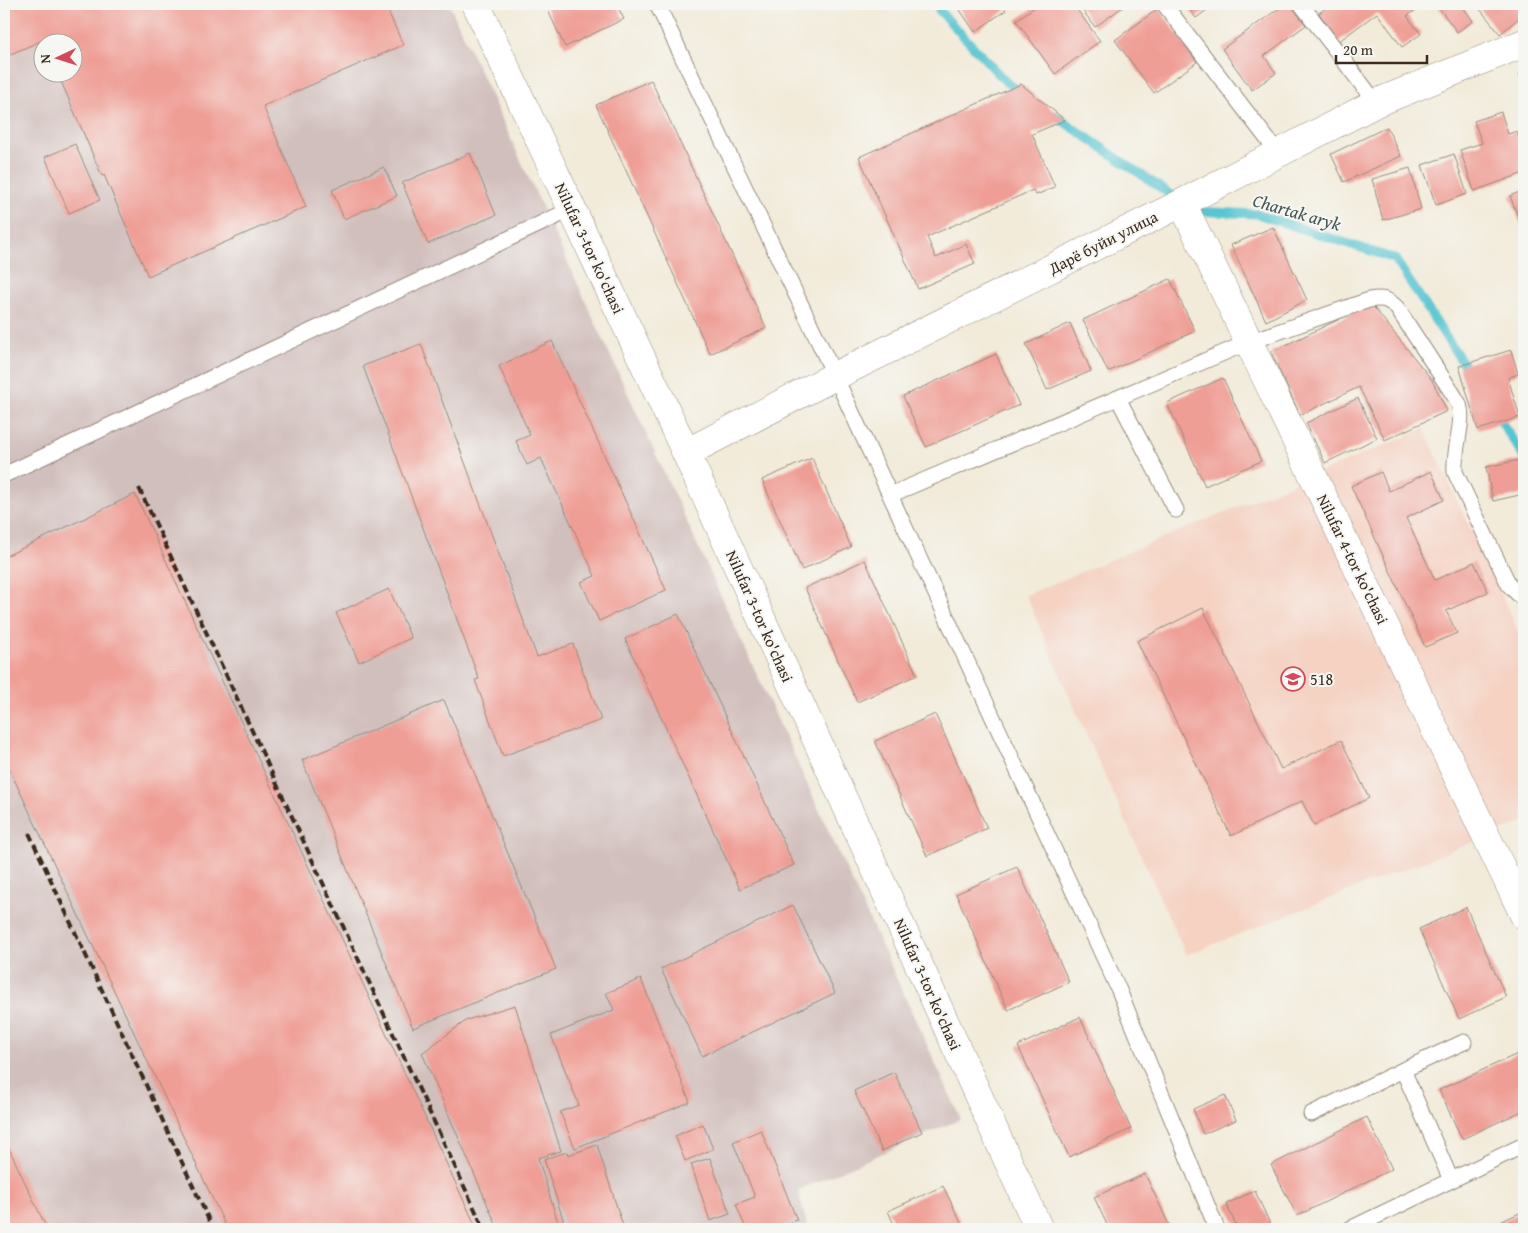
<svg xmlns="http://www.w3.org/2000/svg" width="1528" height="1233" font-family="'Gentium Book Plus',serif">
  <rect width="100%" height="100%" fill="#f6f6f2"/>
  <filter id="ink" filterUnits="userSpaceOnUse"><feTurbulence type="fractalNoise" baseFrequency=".02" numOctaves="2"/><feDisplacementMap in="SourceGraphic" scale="10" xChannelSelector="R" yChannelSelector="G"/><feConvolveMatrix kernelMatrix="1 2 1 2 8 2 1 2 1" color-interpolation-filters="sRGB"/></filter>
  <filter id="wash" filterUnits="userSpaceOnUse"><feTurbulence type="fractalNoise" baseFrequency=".0096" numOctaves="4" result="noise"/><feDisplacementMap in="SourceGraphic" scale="20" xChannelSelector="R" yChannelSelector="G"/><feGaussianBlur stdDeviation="1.12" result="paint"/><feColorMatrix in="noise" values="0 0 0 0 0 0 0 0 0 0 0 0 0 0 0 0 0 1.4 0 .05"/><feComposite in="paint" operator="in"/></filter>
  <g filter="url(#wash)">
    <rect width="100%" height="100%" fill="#f2ebda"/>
    <!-- built -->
    <path fill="#f5d2c2" d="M1424,429L1524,644V822L1186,955L1077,714L1026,595Z"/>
    <!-- industrial -->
    <path fill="#d1bfbd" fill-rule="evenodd" d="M4,4H449L961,1119L798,1190L808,1229H4ZM42,42H72V72H42Z"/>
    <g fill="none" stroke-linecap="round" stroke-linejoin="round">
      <!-- stream -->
      <g stroke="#59c5d2" stroke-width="9">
        <path d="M939,4V10L1007,83L1023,93"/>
        <path d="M1054,115L1180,201"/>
        <path d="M1190,208L1194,211L1257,214L1395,259L1470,374"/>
        <path d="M1496,414L1524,457"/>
      </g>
    </g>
    <g id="blocks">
      <!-- building -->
      <g fill="#ef9e95">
        <path d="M4,4H385L403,45L263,106L306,207L148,276L104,175L102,176L57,72H72V42H44L43,40L4,57Z"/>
        <path d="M545,4H616L624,19L565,47Z"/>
        <path d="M963,4H1001L1006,10L975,32L958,7Z"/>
        <path d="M1039,4H1073L1100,41L1055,74L1016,20Z"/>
        <path d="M1078,4H1127L1095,27Z"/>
        <path d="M1185,4H1215L1196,18Z"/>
        <path d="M1285,4H1290L1306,25L1264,56L1276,73L1252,90L1222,49Z"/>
        <path d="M1331,4H1424L1407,16L1421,34L1402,47L1377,13L1339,41L1319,13Z"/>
        <path d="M1436,4H1461L1473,21L1457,32Z"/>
        <path d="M1476,4H1522L1524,6V14L1500,34Z"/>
        <path d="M1159,8L1197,62L1154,93L1115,40Z"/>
        <path d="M1524,71V83L1519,74Z"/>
        <path d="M651,80L766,328L710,354L596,105Z"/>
        <path d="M1021,84L1065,120L1032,134L1055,187L1036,195L1033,190L927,237L936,258L966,244L975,264L918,289L859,157Z"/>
        <path d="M1501,112L1508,134L1517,131L1524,153V173L1474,191L1460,150L1482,143L1474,121Z"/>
        <path d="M1387,127L1401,156L1344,182L1331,154Z"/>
        <path d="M75,144L100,200L69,213L45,157Z"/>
        <path d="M470,153L496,215L428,244L402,183Z"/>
        <path d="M1454,154L1467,194L1436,205L1422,165Z"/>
        <path d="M384,167L397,196L344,219L332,190Z"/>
        <path d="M1410,168L1421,209L1383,220L1372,179Z"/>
        <path d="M1524,190V232L1510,196Z"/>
        <path d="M1273,227L1307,300L1266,321L1231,245Z"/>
        <path d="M1170,279L1195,331L1108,372L1083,320Z"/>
        <path d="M1371,304L1432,380L1447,411L1385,440L1359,387L1300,415L1271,352Z"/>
        <path d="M1070,323L1091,371L1047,390L1026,344Z"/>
        <path d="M552,341L666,590L599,621L581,582L595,576L541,458L527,465L516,441L530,435L499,366Z"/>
        <path d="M421,344L537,657L573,644L601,720L503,756L475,680L479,679L363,366Z"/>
        <path d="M1511,350L1518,374L1508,378L1520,417L1478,430L1459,366Z"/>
        <path d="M996,354L1019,405L926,447L903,396Z"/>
        <path d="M1223,378L1261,461L1205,486L1167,403Z"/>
        <path d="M1358,398L1377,438L1325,463L1306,423Z"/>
        <path d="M812,458L851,547L802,570L762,480Z"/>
        <path d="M1524,459V494L1493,501L1486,467Z"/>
        <path d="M1431,471L1444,500L1406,518L1435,580L1474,562L1488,592L1446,611L1457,633L1425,647L1351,486L1381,472L1389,491Z"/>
        <path d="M135,494L477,1229H227L4,758V557Z"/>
        <path d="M865,560L917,675L857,702L805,588Z"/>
        <path d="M389,589L411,638L359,662L336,613Z"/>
        <path d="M1203,608L1281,769L1341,740L1369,798L1314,825L1302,801L1231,836L1137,641Z"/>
        <path d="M678,614L794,865L740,889L625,639Z"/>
        <path d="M444,700L556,969L413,1028L302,760Z"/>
        <path d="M935,714L987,828L927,856L875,741Z"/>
        <path d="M1017,867L1069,982L1008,1010L956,894Z"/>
        <path d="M793,905L835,993L702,1056L661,969Z"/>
        <path d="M1466,907L1506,997L1459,1019L1419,929Z"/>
        <path d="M641,979L690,1102L575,1148L560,1112L579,1105L551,1035L614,1010L606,993Z"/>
        <path d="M515,1005L561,1151L538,1158L560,1229H498L422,1053L467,1020Z"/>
        <path d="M1080,1017L1131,1129L1069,1157L1018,1046Z"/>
        <path d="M1524,1051V1110L1462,1139L1439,1090Z"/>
        <path d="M894,1072L922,1132L882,1151L854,1091Z"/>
        <path d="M1225,1095L1236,1120L1203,1134L1193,1109Z"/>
        <path d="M1367,1117L1392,1169L1297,1216L1271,1165Z"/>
        <path d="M703,1124L713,1149L685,1161L675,1136Z"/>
        <path d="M761,1130L797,1220L772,1229H746L736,1204L755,1197L733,1142Z"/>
        <path d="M4,1138L47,1229H4Z"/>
        <path d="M597,1145L624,1229H566L544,1159L567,1152L568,1155Z"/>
        <path d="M710,1158L730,1214L710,1221L691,1164Z"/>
        <path d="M1145,1174L1171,1229H1109L1094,1197Z"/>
        <path d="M943,1186L964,1229H896L888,1211Z"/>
        <path d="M1255,1191L1271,1226L1264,1229H1238L1226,1204Z"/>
        <path d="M1524,1211V1229H1506L1502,1221Z"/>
      </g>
    </g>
  </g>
  <g filter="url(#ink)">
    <use href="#blocks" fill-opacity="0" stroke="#968a7c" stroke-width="1"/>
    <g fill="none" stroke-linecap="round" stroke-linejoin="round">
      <!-- lane casing -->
      <g stroke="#968a7c" stroke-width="17">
        <g id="lane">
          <path d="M657,4L835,376L1118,988L1217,1229"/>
          <path d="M1164,4L1278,153"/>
          <path d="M1301,4L1376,103"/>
          <path d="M1118,398L1176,510"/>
          <path d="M4,475L572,209"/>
          <path d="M890,495L1249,342L1369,300C1382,298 1387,298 1397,308L1453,394C1455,397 1457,401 1459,404C1465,422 1453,451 1455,472L1509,585L1524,600"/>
          <path d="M1311,1114L1403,1070"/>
          <path d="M1451,1180L1403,1070L1464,1042"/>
          <path d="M1350,1229L1524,1145"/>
        </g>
      </g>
      <!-- street casing -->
      <g stroke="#968a7c" stroke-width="29">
        <g id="street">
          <path d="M476,4L686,453L1039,1229"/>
          <path d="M1182,203L1524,915"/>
          <path d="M686,453L835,376L1182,203L1376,103L1524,43"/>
        </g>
      </g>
      <!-- lane -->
      <use href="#lane" stroke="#fff" stroke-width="15"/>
      <!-- street -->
      <use href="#street" stroke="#fff" stroke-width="28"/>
      <!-- rail -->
      <g stroke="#3b2a1e" stroke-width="4" stroke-dasharray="8 4" stroke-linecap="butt">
        <path d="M139,488L484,1229"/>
        <path d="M29,833L213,1229"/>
      </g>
    </g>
  </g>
  <!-- icons -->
  <defs>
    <g id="school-ring" transform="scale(1.25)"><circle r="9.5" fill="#f6f6f2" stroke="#d1495b" stroke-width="1.5"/><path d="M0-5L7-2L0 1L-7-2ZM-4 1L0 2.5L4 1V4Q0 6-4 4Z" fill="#d1495b"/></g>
  </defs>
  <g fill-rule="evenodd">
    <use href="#school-ring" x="1293" y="679"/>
  </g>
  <g text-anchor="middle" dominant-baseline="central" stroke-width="4" stroke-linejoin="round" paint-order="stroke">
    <!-- street labels -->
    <g font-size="16" fill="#3b2a1e" stroke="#f6f6f2">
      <text transform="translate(1103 242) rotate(-27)">Дарё буйи улица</text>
      <text transform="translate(590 248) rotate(65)">Nilufar 3-tor ko'chasi</text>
      <text transform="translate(1353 559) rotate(64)">Nilufar 4-tor ko'chasi</text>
      <text transform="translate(760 616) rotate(66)">Nilufar 3-tor ko'chasi</text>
      <text transform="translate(928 984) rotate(66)">Nilufar 3-tor ko'chasi</text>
    </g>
    <!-- poi labels -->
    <g font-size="16" fill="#3b2a1e" stroke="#f6f6f2" text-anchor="start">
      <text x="1310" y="679">518</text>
    </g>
    <!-- water labels -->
    <g font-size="18" font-style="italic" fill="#445854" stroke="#f6f6f2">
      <text transform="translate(1297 212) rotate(16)">Chartak aryk</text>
    </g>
  </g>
  <!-- margin -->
  <rect width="1528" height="1233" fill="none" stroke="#f6f6f2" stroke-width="20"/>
  <!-- north arrow -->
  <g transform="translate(58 58) rotate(266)"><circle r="24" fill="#f6f6f2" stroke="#aba49d"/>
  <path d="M0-4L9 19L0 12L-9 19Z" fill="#d1495b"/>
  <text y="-8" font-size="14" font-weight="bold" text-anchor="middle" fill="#3b2a1e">N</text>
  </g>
  <!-- scale -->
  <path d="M1336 55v8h91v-8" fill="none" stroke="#3b2a1e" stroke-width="2.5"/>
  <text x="1343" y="55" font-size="15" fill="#3b2a1e" stroke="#f6f6f2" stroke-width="4" paint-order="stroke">20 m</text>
</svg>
